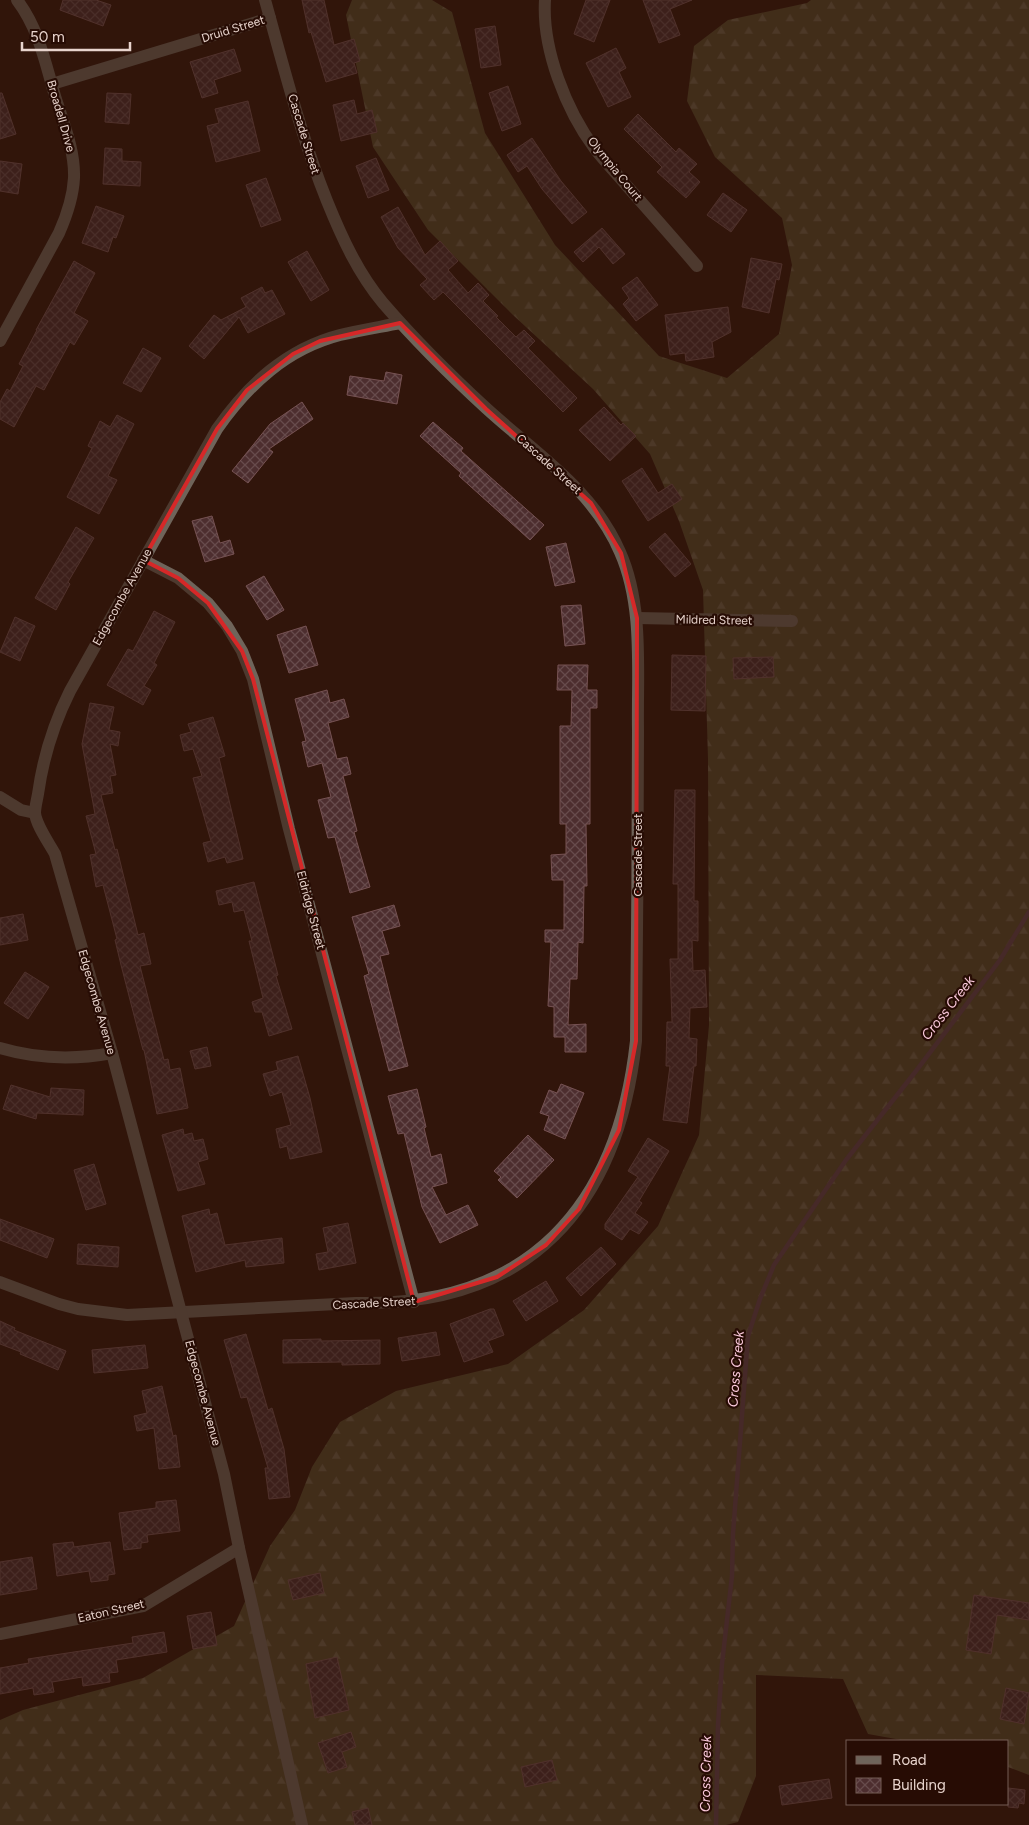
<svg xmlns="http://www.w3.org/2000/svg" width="1029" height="1825" font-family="Figtree,sans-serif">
  <defs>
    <pattern id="forest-firs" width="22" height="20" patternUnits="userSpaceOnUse" patternTransform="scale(1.25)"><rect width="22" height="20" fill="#55492c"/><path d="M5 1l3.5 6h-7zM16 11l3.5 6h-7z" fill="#6d6249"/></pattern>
    <pattern id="building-cross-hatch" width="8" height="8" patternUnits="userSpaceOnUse" patternTransform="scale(1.25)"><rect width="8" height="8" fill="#4d2e2f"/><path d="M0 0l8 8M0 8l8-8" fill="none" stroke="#674b4c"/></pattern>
  </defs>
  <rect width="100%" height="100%" fill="#31150b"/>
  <!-- forest -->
  <path fill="url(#forest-firs)" d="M352,0H432L452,12L485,133L555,245L659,356L727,378L779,334L792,265L782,218L715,157L687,101L694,46L728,20L807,3L811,0H1029V1775L1008,1767V1741H907L868,1734L843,1679L756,1675V1776L738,1822L726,1825H0V1720L23,1710L143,1678L234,1626L270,1546L295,1510L312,1467L340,1422L396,1391L508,1364L584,1310L658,1226L699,1135L709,1025L708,759L703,590L679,521L650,454L593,389L513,315L428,230L373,147L346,15Z"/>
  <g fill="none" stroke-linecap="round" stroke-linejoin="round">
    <!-- stream -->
    <path stroke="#5f404c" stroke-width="4.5" d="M716,1825L718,1725L722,1664L732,1576L733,1534L748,1336L760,1299L774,1265L846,1160L916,1071L1000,960L1029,912"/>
  </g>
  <!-- building -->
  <g fill="url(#building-cross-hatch)" stroke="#765253">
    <path d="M63,0H96L111,5L103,26L60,10Z"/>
    <path d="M302,0H324L334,45L354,39L360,61L354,63L357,73L326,82L311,32L309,33Z"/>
    <path d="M586,0H610L594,42L574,34Z"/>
    <path d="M643,0H692L670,9L680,35L659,43Z"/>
    <path d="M495,26L501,65L481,68L475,29Z"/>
    <path d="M616,48L626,68L619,72L631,97L608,107L586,63Z"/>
    <path d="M234,49L241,71L214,80L218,93L202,98L190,62Z"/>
    <path d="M508,86L521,124L502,131L489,93Z"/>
    <path d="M0,93H2L16,134L0,139Z"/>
    <path d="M107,93L131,94L129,124L105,122Z"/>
    <path d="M354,100L357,114L372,110L377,132L341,141L333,105Z"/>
    <path d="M248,101L260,151L216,162L207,126L219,123L215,109Z"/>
    <path d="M638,114L676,152L679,148L697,164L689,172L700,182L686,198L657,172L662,167L624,129Z"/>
    <path d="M532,138L561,181L587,212L572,224L542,189L527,166L518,172L507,155Z"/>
    <path d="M105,148L122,149V161L141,162L140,186L103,184Z"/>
    <path d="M376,158L389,190L368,198L356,166Z"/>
    <path d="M0,161L22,164L18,194L0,191Z"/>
    <path d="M266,178L281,220L261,227L246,185Z"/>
    <path d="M723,193L747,210L731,232L707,215Z"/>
    <path d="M96,206L124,216L116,238L113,237L108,252L82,243Z"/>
    <path d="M398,207L425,255L440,241L458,261L448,270L468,293L478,283L489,295L483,301L498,316L496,317L516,337L524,330L535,341L528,348L577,398L563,412L443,292L434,300L420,285L427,279L398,248L381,217Z"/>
    <path d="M602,228L625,254L613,264L599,247L583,262L574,252Z"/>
    <path d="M307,251L329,290L311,301L288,262Z"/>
    <path d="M751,258L782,264L779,280L776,279L769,313L742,307Z"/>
    <path d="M74,261L95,273L74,313L88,321L74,345L70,342L44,390L36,386L14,427L0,419V402L7,389L10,391L23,366L19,364L37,330H36Z"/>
    <path d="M637,277L658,305L636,321L623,304L629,298L622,288Z"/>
    <path d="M262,287L265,293L272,290L285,314L248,333L239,317L204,359L189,346L214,315L221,320L246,307L241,298Z"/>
    <path d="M728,307L731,332L712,342L714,357L686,361L685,353L670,355L665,315Z"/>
    <path d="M143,348L161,358L141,392L123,383Z"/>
    <path d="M386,372L402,375L397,404L347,395L350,376L384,381Z"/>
    <path d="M302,402L313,419L269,449L273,452L248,483L232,471L270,424Z"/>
    <path d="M604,407L621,425L623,423L636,436L610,461L579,430Z"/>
    <path d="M117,415L134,424L108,476L117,480L99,514L67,497L92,448L88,446L100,421L110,427Z"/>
    <path d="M433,422L463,448L461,451L544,525L530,540L459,476L461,473L420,436Z"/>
    <path d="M642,468L658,493L672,484L682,499L648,521L622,481Z"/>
    <path d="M212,516L220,543L230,540L234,554L205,562L192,521Z"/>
    <path d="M76,527L94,538L68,582L70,584L56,610L35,598Z"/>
    <path d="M665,533L691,564L675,577L649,547Z"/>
    <path d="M566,543L575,582L555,586L546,547Z"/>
    <path d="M264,576L284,610L267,620L246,586Z"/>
    <path d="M581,605L585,644L565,646L561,606Z"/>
    <path d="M154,611L175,622L154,663L157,665L144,686L151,690L143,705L107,685L128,649L133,651Z"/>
    <path d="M15,617L35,626L20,661L0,652Z"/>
    <path d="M306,626L318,665L289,673L277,635Z"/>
    <path d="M672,655L706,656L705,711L671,710Z"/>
    <path d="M773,657L774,677L734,679L733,658Z"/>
    <path d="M558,665H588L587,690H597V708H590V824H586L587,886H584L583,943L578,942L577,979H570L568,1025L586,1024V1052H565V1037H554V1007L548,1006L551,942H545V930H564V880H552L551,855L566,854V824H560V726H571L572,690H557Z"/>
    <path d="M327,690L330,703L344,699L349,717L328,723L337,759L347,757L351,774L343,776L357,831L354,832L370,887L350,893L335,837L328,838L318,800L331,797L322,763L308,767L302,742L306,741L295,699Z"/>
    <path d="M90,703L114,707L109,730L120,732L118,746L110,744L116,775L110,776L113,793L101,795L115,850L117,849L138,935L144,933L151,964L140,966L164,1060L168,1059L170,1070L180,1068L188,1108L157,1114L144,1050H143L121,965L115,940L117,939L103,885L96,887L90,855L96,854L86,816L95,814L82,744Z"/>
    <path d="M213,717L225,756L219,758L243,859L227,863L225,857L208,862L203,843L211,841L193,778L202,776L193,749L184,751L180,735L191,732L188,724Z"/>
    <path d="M675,790H695L694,901H698V941L692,940L693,971L705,970L707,1007L690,1008L689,1038L697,1039L696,1066H694L687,1123L663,1120L670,1066H666L667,1022H672L670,959H678V884H673Z"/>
    <path d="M254,882L278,975L276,976L292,1029L269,1036L262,1012H255L252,1002L263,998L249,941H252L244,910L234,912L232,902L219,905L216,891Z"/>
    <path d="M394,905L400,926L382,931L389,954L380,956L408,1066L389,1071L364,976L369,974L352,917Z"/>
    <path d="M23,914L28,940L0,945V918Z"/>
    <path d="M25,972L49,987L28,1019L4,1003Z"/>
    <path d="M207,1047L211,1066L195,1069L190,1051Z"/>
    <path d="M298,1056L310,1098L322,1152L290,1159L287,1146L280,1148L276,1129L291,1125L282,1092L270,1096L263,1074L278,1070L276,1062Z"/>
    <path d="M561,1084L584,1093L565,1139L544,1130L549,1116L540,1113L549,1090L557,1093Z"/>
    <path d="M11,1085L50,1097L51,1088L84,1090L83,1115L37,1113L36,1119L3,1109Z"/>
    <path d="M417,1089L426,1127L424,1128L431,1157L441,1154L447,1183L432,1187L446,1215L468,1205L478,1225L440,1243L422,1207L404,1133L398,1134L388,1096Z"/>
    <path d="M183,1129L184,1135L192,1133L194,1141L203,1139L208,1159L198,1162L205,1184L178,1191L162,1135Z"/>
    <path d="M528,1135L554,1160L517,1198L498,1180L501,1177L494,1171Z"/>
    <path d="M648,1138L669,1151L639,1201L642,1203L635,1213L648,1222L639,1234L630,1229L622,1240L605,1229V1224L638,1177L628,1171Z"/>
    <path d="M94,1164L106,1204L86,1210L74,1170Z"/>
    <path d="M209,1209L210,1215L217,1213L225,1245L282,1238L284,1263L246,1267L245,1260L196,1272L182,1216Z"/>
    <path d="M0,1219L54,1239L47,1258L0,1240Z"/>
    <path d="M348,1223L356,1263L319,1270L316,1254L328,1252L323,1228Z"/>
    <path d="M78,1244L119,1247L118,1267L77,1264Z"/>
    <path d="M601,1247L616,1264L581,1296L566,1278Z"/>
    <path d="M546,1281L558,1301L526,1321L513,1301Z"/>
    <path d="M490,1309H494L504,1335L488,1341L493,1352L464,1362L450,1324Z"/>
    <path d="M0,1321L15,1328L14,1330L66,1351L58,1370L20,1354L21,1352L0,1344Z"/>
    <path d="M436,1332L440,1355L402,1361L398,1338Z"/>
    <path d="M246,1334L268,1410L272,1408L284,1449L290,1497L269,1499L265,1468H268L247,1397L241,1398L224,1340Z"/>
    <path d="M321,1339V1341L380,1340V1364L342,1365V1362L283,1363V1340Z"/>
    <path d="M145,1345L148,1368L94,1373L92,1350Z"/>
    <path d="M162,1386L173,1436L176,1435L180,1467L159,1469L154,1428L137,1431L134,1416L147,1413L142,1391Z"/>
    <path d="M176,1500L180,1531L147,1535L148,1542L141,1543V1548L124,1550L119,1513L156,1508V1502Z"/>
    <path d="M73,1542L74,1547L110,1542L115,1574L108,1575V1580L91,1582L89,1571L57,1576L53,1544Z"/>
    <path d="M32,1557L37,1589L0,1595V1562Z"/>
    <path d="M320,1573L324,1593L293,1600L288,1580Z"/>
    <path d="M974,1595L1029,1603V1620L997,1615L991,1654L966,1650Z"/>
    <path d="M211,1612L217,1645L193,1649L187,1616Z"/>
    <path d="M164,1632L167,1652L116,1660L118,1672L109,1673L110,1682L83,1686L82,1677L52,1682L54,1692L34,1695L33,1688L0,1694V1668L29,1663L28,1659L133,1643L132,1637Z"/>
    <path d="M337,1657L349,1710L315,1718L306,1664Z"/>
    <path d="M1006,1688L1029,1693L1024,1724L1000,1719Z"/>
    <path d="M351,1732L356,1747L342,1752L347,1767L328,1773L318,1743Z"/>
    <path d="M552,1760L557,1780L525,1787L521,1767Z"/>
    <path d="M829,1779L832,1798L782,1805L779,1786Z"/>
    <path d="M1008,1788L1025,1790L1024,1804L1019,1803L1018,1808L1008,1807Z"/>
    <path d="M368,1808L372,1825H355L352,1812Z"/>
  </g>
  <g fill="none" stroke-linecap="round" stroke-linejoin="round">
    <!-- minor -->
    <g stroke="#6f645a" stroke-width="12">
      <path d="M545,0C542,49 566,110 595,149C605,162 617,174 627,186C651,213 674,239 697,266"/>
      <path d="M52,84L270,18"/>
      <path d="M0,341L59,233C67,215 73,197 74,178C75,150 63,122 55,96C45,62 39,29 17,0"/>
      <path d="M143,560L178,578L208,603L227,626L242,651L253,679L289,829L414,1302"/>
      <path d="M637,618L792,621"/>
      <path d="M0,797L21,810L35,813"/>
      <path d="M0,1048C37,1059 74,1060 112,1053"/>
      <path d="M0,1282L59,1304L78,1309L127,1315L356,1303C529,1307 618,1207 636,1041C637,938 638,834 638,731C637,672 644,606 620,552C593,489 535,453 486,408C450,375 415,340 383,303C358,273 342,238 327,201C301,136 284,68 265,0"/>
      <path d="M0,1634L143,1606L239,1548"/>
      <path d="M302,1825L239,1548L224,1474L112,1053L55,854C49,843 36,825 35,813C35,807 37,800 38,794C43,758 54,723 70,691L217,429C248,385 286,349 340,335C360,330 380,327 400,323"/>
    </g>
  </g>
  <!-- marked area -->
  <path d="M0 0H1029V1825H0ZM400,323L486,409L591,503L621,553L637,618L636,1041L619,1130L579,1209L546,1245L497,1277L414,1302L253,679L242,651L208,603L178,578L143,560L217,429L247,390L293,354L320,341Z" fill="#31150b" fill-opacity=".55" fill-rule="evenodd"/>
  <path fill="none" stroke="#d62828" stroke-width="4" stroke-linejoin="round" d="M400,323L486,409L591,503L621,553L637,618L636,1041L619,1130L579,1209L546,1245L497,1277L414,1302L253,679L242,651L208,603L178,578L143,560L217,429L247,390L293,354L320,341Z"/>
  <g text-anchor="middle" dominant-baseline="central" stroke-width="4.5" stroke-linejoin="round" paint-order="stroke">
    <!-- street labels -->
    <g font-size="12" fill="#e8d4cd" stroke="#270c04">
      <text transform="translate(233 29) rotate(-17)">Druid Street</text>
      <text transform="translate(61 116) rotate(74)">Broadell Drive</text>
      <text transform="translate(304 134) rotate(73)">Cascade Street</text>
      <text transform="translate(615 169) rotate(51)">Olympia Court</text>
      <text transform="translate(549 464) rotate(42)">Cascade Street</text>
      <text transform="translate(122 597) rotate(-61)">Edgecombe Avenue</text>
      <text transform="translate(714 620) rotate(1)">Mildred Street</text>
      <text transform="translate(638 855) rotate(-90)">Cascade Street</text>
      <text transform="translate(311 910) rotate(75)">Eldridge Street</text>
      <text transform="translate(97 1002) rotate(74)">Edgecombe Avenue</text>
      <text transform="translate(374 1303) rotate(-3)">Cascade Street</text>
      <text transform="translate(203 1393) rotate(75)">Edgecombe Avenue</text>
      <text transform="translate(111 1611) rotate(-13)">Eaton Street</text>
    </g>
    <!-- water labels -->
    <g font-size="14" font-style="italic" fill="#fbc9dc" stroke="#270c04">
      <text transform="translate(948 1008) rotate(-52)">Cross Creek</text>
      <text transform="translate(736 1369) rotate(-85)">Cross Creek</text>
      <text transform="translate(706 1774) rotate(-89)">Cross Creek</text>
    </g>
  </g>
  <!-- legend -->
  <rect x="846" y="1740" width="162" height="65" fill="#270c04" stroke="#745c54"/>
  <rect x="856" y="1756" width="25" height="8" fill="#6f645a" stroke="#745c54"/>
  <text x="892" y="1765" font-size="15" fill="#e8d4cd">Road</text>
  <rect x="856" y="1778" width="25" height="15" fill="url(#building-cross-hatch)" stroke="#745c54"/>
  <text x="892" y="1790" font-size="15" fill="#e8d4cd">Building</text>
  <!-- scale -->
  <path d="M22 42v8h108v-8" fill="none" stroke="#e8d4cd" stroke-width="2.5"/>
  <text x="30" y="42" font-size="15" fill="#e8d4cd" stroke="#270c04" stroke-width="4" paint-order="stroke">50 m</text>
</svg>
